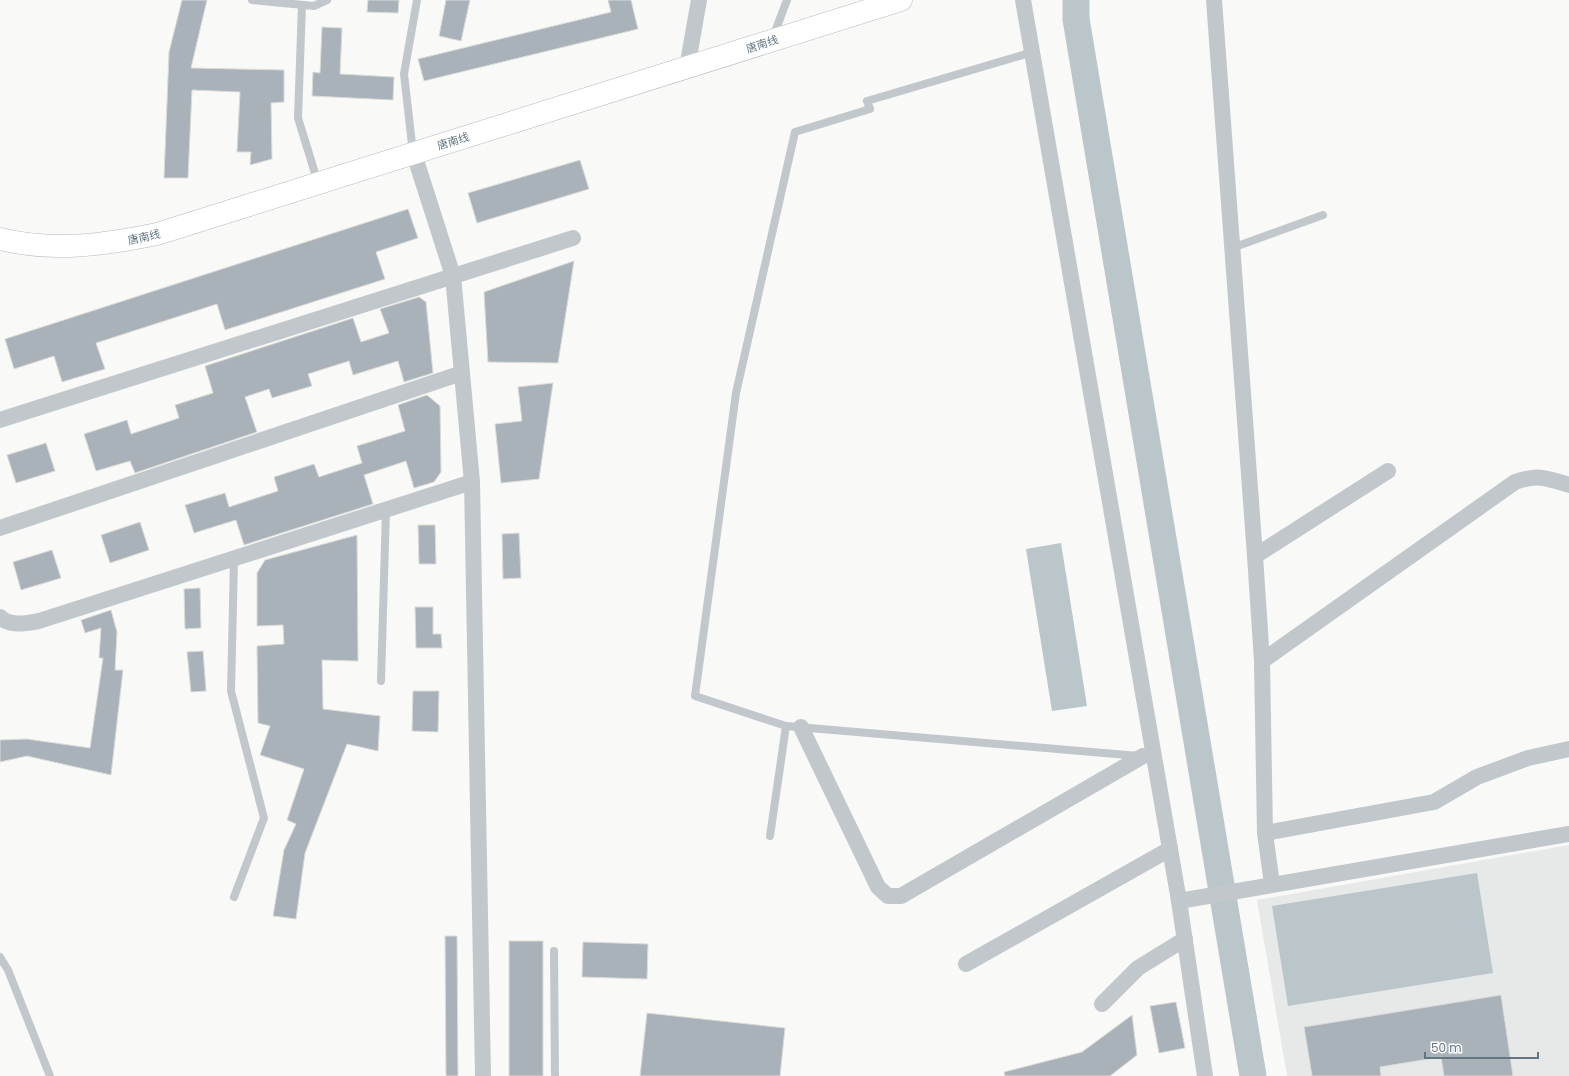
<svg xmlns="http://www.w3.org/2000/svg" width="1569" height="1076" font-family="Poppins,'Noto Sans SC',sans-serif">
  <rect width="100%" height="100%" fill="#f9f9f7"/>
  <!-- built -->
  <path fill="#e7e8e8" d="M1569,845V1076H1287L1257,900Z"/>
  <!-- water -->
  <g fill="#bac6ca">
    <path d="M1061,543L1087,706L1052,711L1026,549Z"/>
    <path d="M1477,873L1493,973L1288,1006L1272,906Z"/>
  </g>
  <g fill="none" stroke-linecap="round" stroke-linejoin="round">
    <!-- river -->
    <path stroke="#bac6ca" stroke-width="27" d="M1076,0V19L1253,1076"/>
  </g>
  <!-- building -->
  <g fill="#a9b2b8" stroke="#dbdbd9">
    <path d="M182,0H207L191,68L284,70V102L271,103L272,159L250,165L251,152H237L240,92L192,90L188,178H164L169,52Z"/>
    <path d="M368,0H399L398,13L367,12Z"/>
    <path d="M446,0H470L461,41L439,36Z"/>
    <path d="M608,0H631L638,29L424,81L418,59L611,12Z"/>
    <path d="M322,27L342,28L340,74L394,77L393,100L312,96L313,72L320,73Z"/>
    <path d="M580,160L589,189L477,223L468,193Z"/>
    <path d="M408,209L418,238L376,252L385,279L225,330L217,304L96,343L105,369L62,382L54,356L14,369L5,339Z"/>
    <path d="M574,261L558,363L488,362L484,292Z"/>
    <path d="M419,297L426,302L433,373L404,382L398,361L353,375L349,361L308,374L312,386L272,398L269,389L245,397L257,432L135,473L130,461L96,471L84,434L127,420L131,434L179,418L175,405L213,393L205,366L353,318L361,342L389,333L380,309Z"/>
    <path d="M553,383L539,479L501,483L495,424L522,421L518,387Z"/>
    <path d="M427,395L440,406L441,472L434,482L414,488L406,461L364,475L373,504L244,545L236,520L194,533L185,505L225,493L229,507L278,491L274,477L314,464L319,477L362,463L357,446L405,431L398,405Z"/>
    <path d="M46,443L55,471L16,483L7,455Z"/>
    <path d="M140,522L149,550L110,563L101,535Z"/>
    <path d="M418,525H435L436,564H419Z"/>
    <path d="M519,533L521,578L503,579L502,534Z"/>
    <path d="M357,535L358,661L322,660L323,709L380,716L378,751L347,744L305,853L296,919L273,916L284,850L296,824L287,820L304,769L260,755L270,726L258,723L257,646L284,644L283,625L257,626V573L265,560Z"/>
    <path d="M52,550L61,578L21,590L13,562Z"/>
    <path d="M200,588L201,628L185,629L184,589Z"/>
    <path d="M415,607H433V634H441L442,648H416Z"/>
    <path d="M111,610L117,632L115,670H123L111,775L27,756L0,762V740L27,739L90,748L103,658H99L101,628L85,633L81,620Z"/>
    <path d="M203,651L206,691L191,692L187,652Z"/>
    <path d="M413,691H439L438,732L412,731Z"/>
    <path d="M445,936H457L458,1076H446Z"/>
    <rect x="509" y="941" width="34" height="135"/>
    <path d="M583,942L648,944L647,979L582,977Z"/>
    <path d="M1501,995L1513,1076H1444L1441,1057L1380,1067L1381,1076H1312L1304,1027Z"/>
    <path d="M1176,1002L1185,1048L1159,1053L1150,1006Z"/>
    <path d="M647,1013L785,1028L780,1076H640Z"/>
    <path d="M1132,1015L1137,1055L1110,1076H1005L1004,1072L1082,1052Z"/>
  </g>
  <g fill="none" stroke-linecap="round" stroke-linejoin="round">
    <!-- secondary casing -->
    <g stroke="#b2b9be" stroke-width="23">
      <path id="secondary" d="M0,239C53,252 104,245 157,234L901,0"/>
    </g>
    <!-- lane -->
    <g stroke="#c2c7cb" stroke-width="8">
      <path d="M252,0L314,6L327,0"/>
      <path d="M302,5L298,118L318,183"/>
      <path d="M773,37L787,0"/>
      <path d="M1033,52L867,101L870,109L795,132L736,393L695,696L786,726L1139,756"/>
      <path d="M413,153L404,74L417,0"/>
      <path d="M1232,248L1323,215"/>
      <path d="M234,559L231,691L264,818L234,897"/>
      <path d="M381,681L386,510"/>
      <path d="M770,836L786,726"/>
      <path d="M554,951L555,1076"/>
      <path d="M0,957L8,970L50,1076"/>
    </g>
    <!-- street -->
    <g stroke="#c2c7cb" stroke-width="16">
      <path d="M1023,0L1179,901L1205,1076"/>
      <path d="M1214,0L1255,556L1262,661L1265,833L1272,884"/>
      <path d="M687,68L699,0"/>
      <path d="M414,154L453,276L472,482L483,1076"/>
      <path d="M0,420L573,238"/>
      <path d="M0,528L462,373"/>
      <path d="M1255,556L1388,471"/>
      <path d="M0,617C10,627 27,623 39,621L472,482"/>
      <path d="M1262,661L1515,482C1538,474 1547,478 1569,485"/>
      <path d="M801,727L878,887L888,896H901L1143,756"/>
      <path d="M1265,833L1434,802L1477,777L1528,758L1569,749"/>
      <path d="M1179,901L1569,834"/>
      <path d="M966,964L1170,849"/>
      <path d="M1102,1004L1138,968L1185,939"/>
    </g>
    <!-- secondary -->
    <use href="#secondary" stroke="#fff" stroke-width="22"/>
  </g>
  <g text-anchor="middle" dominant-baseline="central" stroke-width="4" stroke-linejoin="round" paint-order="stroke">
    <!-- street labels -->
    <g font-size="11" fill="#647682" stroke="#fff">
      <text transform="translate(762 44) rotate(-18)">唐南线</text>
      <text transform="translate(453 141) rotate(-17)">唐南线</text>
      <text transform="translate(144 237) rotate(-13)">唐南线</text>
    </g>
  </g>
  <!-- scale -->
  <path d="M1425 1052v6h113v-6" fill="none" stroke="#647682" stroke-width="2"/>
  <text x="1431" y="1052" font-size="12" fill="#647682" stroke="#ffffff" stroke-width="3" paint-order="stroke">50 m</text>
</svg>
